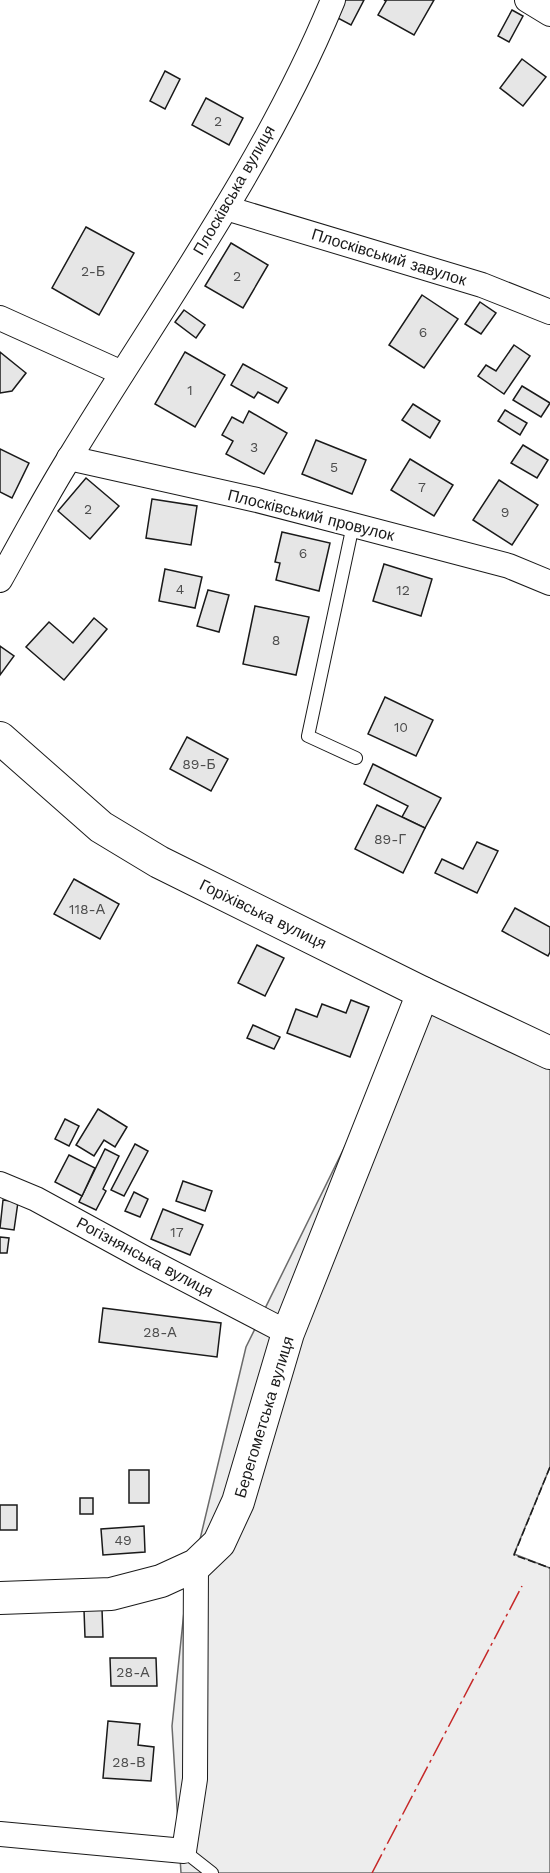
<svg xmlns="http://www.w3.org/2000/svg" width="550" height="1873" font-family="'Work Sans',sans-serif">
  <rect width="100%" height="100%" fill="#fff"/>
  <!-- built -->
  <path fill="#ededed" stroke="#6a6a6a" stroke-width="1.5" d="M421,992L550,1050V1467L514,1554L550,1568V1873H181L172,1726L185,1602L246,1347Z"/>
  <!-- building -->
  <g fill="#e6e6e6" stroke="#1a1a1a" stroke-width="1.5">
    <path d="M343,0H364L351,25L334,16Z"/>
    <path d="M384,0H434L414,35L378,15L386,1Z"/>
    <path d="M512,10L523,16L509,42L498,36Z"/>
    <path d="M522,59L546,77L523,106L500,88Z"/>
    <path d="M165,71L180,79L165,109L150,101Z"/>
    <path d="M206,98L243,118L229,145L192,125Z"/>
    <path d="M86,227L134,253L99,315L52,288Z"/>
    <path d="M231,243L268,265L243,308L205,286Z"/>
    <path d="M422,295L458,319L424,368L389,345Z"/>
    <path d="M480,302L496,313L481,334L465,324Z"/>
    <path d="M184,310L205,325L196,338L175,322Z"/>
    <path d="M514,345L530,356L504,394L478,376L486,365L496,371Z"/>
    <path d="M0,352L26,373L12,391L0,393Z"/>
    <path d="M185,352L225,375L195,427L155,404Z"/>
    <path d="M243,364L287,388L278,403L258,392L254,398L231,385Z"/>
    <path d="M522,386L550,403L541,417L513,400Z"/>
    <path d="M413,404L440,421L430,438L402,420Z"/>
    <path d="M505,410L527,423L520,435L498,421Z"/>
    <path d="M249,411L287,433L264,474L226,454L233,441L222,435L232,417L243,423Z"/>
    <path d="M316,440L366,460L352,494L302,474Z"/>
    <path d="M523,445L548,460L537,478L511,463Z"/>
    <path d="M0,449L29,463L12,498L0,492Z"/>
    <path d="M410,459L453,485L434,516L391,490Z"/>
    <path d="M86,478L119,506L90,539L58,511Z"/>
    <path d="M499,480L538,505L512,545L473,520Z"/>
    <path d="M152,499L197,506L191,545L146,538Z"/>
    <path d="M282,532L330,543L319,591L276,580L280,563L275,562Z"/>
    <path d="M384,564L432,579L421,616L373,601Z"/>
    <path d="M165,569L202,577L195,608L159,601Z"/>
    <path d="M208,590L229,595L219,632L197,626Z"/>
    <path d="M255,606L309,617L296,675L243,664Z"/>
    <path d="M94,618L107,629L64,680L26,647L49,622L73,643Z"/>
    <path d="M0,646L14,656L0,675Z"/>
    <path d="M385,697L433,720L416,756L368,734Z"/>
    <path d="M187,737L228,759L211,791L170,769Z"/>
    <path d="M373,764L441,798L425,828L402,817L408,806L364,784Z"/>
    <path d="M377,805L425,828L403,873L355,849Z"/>
    <path d="M477,842L498,851L477,893L435,873L442,859L463,869Z"/>
    <path d="M74,879L119,904L100,939L54,914Z"/>
    <path d="M515,908L550,927V952L548,956L502,931Z"/>
    <path d="M257,945L284,958L265,996L238,983Z"/>
    <path d="M351,1000L369,1007L350,1057L287,1033L296,1009L317,1017L322,1004L346,1013Z"/>
    <path d="M253,1025L280,1037L274,1049L247,1038Z"/>
    <path d="M98,1109L127,1127L115,1147L104,1140L94,1156L76,1145Z"/>
    <path d="M65,1119L79,1126L69,1146L55,1139Z"/>
    <path d="M135,1144L148,1151L124,1196L111,1190Z"/>
    <path d="M105,1149L119,1156L103,1189L106,1191L96,1210L79,1202Z"/>
    <path d="M69,1155L95,1168L82,1196L55,1182Z"/>
    <path d="M183,1181L212,1191L205,1211L176,1201Z"/>
    <path d="M134,1192L148,1199L140,1217L125,1211Z"/>
    <path d="M3,1200L18,1202L14,1230L0,1228Z"/>
    <path d="M163,1209L203,1225L190,1255L151,1239Z"/>
    <path d="M0,1237L9,1238L7,1253H0Z"/>
    <path d="M103,1308L221,1323L217,1357L99,1342Z"/>
    <rect x="129" y="1470" width="20" height="33"/>
    <rect x="80" y="1498" width="13" height="16"/>
    <rect x="0" y="1505" width="17" height="25"/>
    <path d="M144,1526L145,1552L103,1555L101,1529Z"/>
    <path d="M102,1609L103,1637H85L84,1610Z"/>
    <path d="M110,1658H156L157,1686H111Z"/>
    <path d="M108,1721L140,1724L138,1745L154,1747L151,1781L103,1778Z"/>
  </g>
  <g fill="none" stroke-linecap="round" stroke-linejoin="round">
    <!-- service casing -->
    <g stroke="#1a1a1a" stroke-width="14">
      <g id="service">
        <path d="M353,525L308,736L356,758"/>
        <path d="M184,1851L212,1873"/>
      </g>
    </g>
    <!-- minor casing -->
    <g stroke="#1a1a1a" stroke-width="26">
      <g id="minor">
        <path d="M527,0L550,14"/>
        <path d="M226,208L482,285L550,312"/>
        <path d="M0,318L122,373"/>
        <path d="M69,458L257,500L353,525L509,566L550,583"/>
        <path d="M0,580C23,539 45,497 70,457C161,307 266,163 333,0"/>
        <path d="M0,1184L36,1199L144,1258L288,1333"/>
        <path d="M0,1834L184,1851L195,1779L196,1565"/>
      </g>
    </g>
    <!-- tertiary casing -->
    <g stroke="#1a1a1a" stroke-width="34">
      <g id="tertiary">
        <path d="M0,738L101,827L159,862L423,993L550,1053"/>
        <path d="M0,1598L111,1594L161,1581L196,1565L219,1543L238,1502L288,1333L423,993"/>
      </g>
    </g>
    <!-- service -->
    <use href="#service" stroke="#fff" stroke-width="12"/>
    <!-- minor -->
    <use href="#minor" stroke="#fff" stroke-width="24"/>
    <!-- tertiary -->
    <use href="#tertiary" stroke="#fff" stroke-width="32"/>
    <!-- fence -->
    <path stroke="#1a1a1a" stroke-width="1.5" stroke-dasharray="8 3" stroke-linecap="butt" d="M550,1467L514,1555L550,1568"/>
    <!-- power -->
    <path stroke="#c62828" stroke-width="1.5" stroke-dasharray="21 4.5 3 4.5" stroke-linecap="butt" d="M372,1873L522,1586"/>
  </g>
  <g text-anchor="middle" dominant-baseline="central" stroke-width="4.5" stroke-linejoin="round" paint-order="stroke">
    <!-- number labels -->
    <g font-size="14" fill="#4d4d4d">
      <text x="218" y="121">2</text>
      <text x="93" y="271">2-Б</text>
      <text x="237" y="276">2</text>
      <text x="423" y="332">6</text>
      <text x="190" y="390">1</text>
      <text x="254" y="447">3</text>
      <text x="334" y="467">5</text>
      <text x="422" y="487">7</text>
      <text x="88" y="509">2</text>
      <text x="505" y="512">9</text>
      <text x="303" y="553">6</text>
      <text x="180" y="589">4</text>
      <text x="403" y="590">12</text>
      <text x="276" y="640">8</text>
      <text x="401" y="727">10</text>
      <text x="199" y="764">89-Б</text>
      <text x="390" y="839">89-Г</text>
      <text x="87" y="909">118-А</text>
      <text x="177" y="1232">17</text>
      <text x="160" y="1332">28-А</text>
      <text x="123" y="1540">49</text>
      <text x="133" y="1672">28-А</text>
      <text x="129" y="1762">28-В</text>
    </g>
    <!-- street labels -->
    <g font-size="16" fill="#1a1a1a" stroke="#fff">
      <text transform="translate(234 190) rotate(-60)">Плосківська вулиця</text>
      <text transform="translate(389 257) rotate(17)">Плосківський завулок</text>
      <text transform="translate(311 515) rotate(14)">Плосківський провулок</text>
      <text transform="translate(263 914) rotate(26)">Горіхівська вулиця</text>
      <text transform="translate(145 1257) rotate(28)">Рогізнянська вулиця</text>
      <text transform="translate(264 1417) rotate(-73)">Берегометська вулиця</text>
    </g>
  </g>
</svg>
